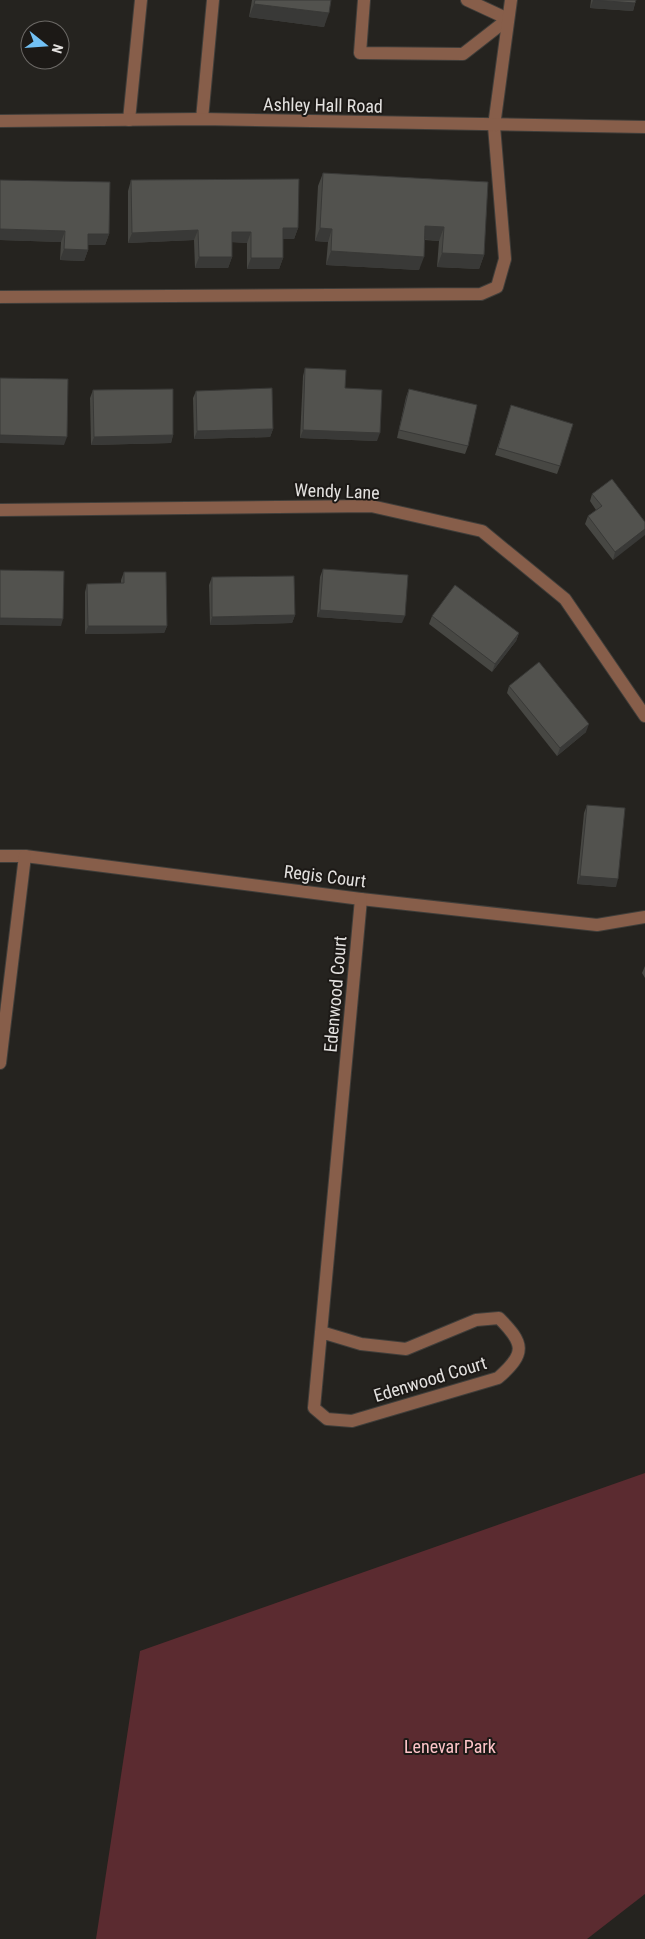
<svg xmlns="http://www.w3.org/2000/svg" width="645" height="1939" font-family="'Roboto Condensed',sans-serif">
  <rect width="100%" height="100%" fill="#25231f"/>
  <!-- green -->
  <path fill="#5b2b30" d="M645,1473V1894L587,1939H96L140,1651Z"/>
  <g fill="none" stroke-linecap="round" stroke-linejoin="round">
    <!-- service casing -->
    <g stroke="#403e3a" stroke-width="14">
      <g id="service">
        <path d="M364,0L360,53L463,54L508,19L467,0"/>
        <path d="M202,119L213,0"/>
        <path d="M0,297L481,294L497,287L505,259L494,126"/>
      </g>
    </g>
    <!-- minor casing -->
    <g stroke="#403e3a" stroke-width="14">
      <g id="minor">
        <path d="M129,120L141,0"/>
        <path d="M494,126L511,0"/>
        <path d="M0,510L371,506L482,531L565,599L645,716"/>
        <path d="M0,856H25L361,899L597,925L645,917"/>
        <path d="M0,1063L25,856"/>
        <path d="M321,1332L361,1344L406,1349L476,1320L499,1318C524,1343 527,1353 498,1378L352,1421L327,1419L314,1408L361,899"/>
      </g>
    </g>
    <!-- tertiary casing -->
    <g stroke="#403e3a" stroke-width="14">
      <path id="tertiary" d="M0,121L202,119L645,127"/>
    </g>
    <!-- service -->
    <use href="#service" stroke="#875e4a" stroke-width="12"/>
    <!-- minor -->
    <use href="#minor" stroke="#875e4a" stroke-width="12"/>
    <!-- tertiary -->
    <use href="#tertiary" stroke="#875e4a" stroke-width="12"/>
  </g>
  <!-- wall -->
  <g fill="#474743">
    <path d="M252,0H331L324,27L249,17Z"/>
    <path d="M591,0H636L633,11L590,8Z"/>
    <path d="M323,173L488,182L484,255L479,269L437,267L439,241L425,240L419,270L326,265L328,242L315,241L318,186Z"/>
    <path d="M0,180L109,234L105,245H88V250L84,261L60,260L61,242L0,240Z"/>
    <path d="M131,180L298,228L294,239H283V258L279,269H247V243L232,242V257L228,268H195L194,240L128,243V191Z"/>
    <path d="M305,368L345,388L377,441L300,438L303,376Z"/>
    <path d="M409,389L468,446L465,454L397,438L406,397Z"/>
    <path d="M93,390L173,435L171,443L91,445L90,398Z"/>
    <path d="M196,391L273,429L270,437L194,439L193,398Z"/>
    <path d="M511,405L560,466L557,474L495,455Z"/>
    <path d="M592,494L645,522L613,560L585,524L588,516L596,510L590,501Z"/>
    <path d="M323,569L402,623L317,617L320,577Z"/>
    <path d="M124,572L167,626L164,633L85,634V592L87,584L121,583V580Z"/>
    <path d="M212,577L295,615L292,623L210,625L209,585Z"/>
    <path d="M432,616L519,633L516,641L492,672L429,624Z"/>
    <path d="M509,686L586,732L557,756L507,693Z"/>
    <path d="M587,805L616,887L577,884L584,813Z"/>
    <path d="M645,966V978L642,973Z"/>
  </g>
  <!-- shaded-wall -->
  <g fill="#393937">
    <path d="M593,0L635,3L633,11L590,8Z"/>
    <path d="M254,4L329,13L324,27L249,17Z"/>
    <path d="M425,226L444,227L439,241L421,239Z"/>
    <path d="M283,228H298L294,239H279Z"/>
    <path d="M320,228L332,229L328,242L315,241Z"/>
    <path d="M0,229L65,231L61,242L0,240Z"/>
    <path d="M198,230L194,240L128,243L132,233Z"/>
    <path d="M232,232H251L247,243L229,242Z"/>
    <path d="M88,234H109L105,245H84Z"/>
    <path d="M64,249L88,250L84,261L60,260Z"/>
    <path d="M331,251L424,257L419,270L326,265Z"/>
    <path d="M442,253L484,255L479,269L437,267Z"/>
    <path d="M199,257H232L228,268H195Z"/>
    <path d="M251,258H283L279,269H247Z"/>
    <path d="M273,429L270,437L194,439L197,431Z"/>
    <path d="M303,430L380,433L377,441L300,438Z"/>
    <path d="M0,435L67,437L64,445L0,443Z"/>
    <path d="M173,435L171,443L91,445L94,437Z"/>
    <path d="M645,529V535L613,560L615,552Z"/>
    <path d="M320,610L405,616L402,623L317,617Z"/>
    <path d="M295,615L292,623L210,625L212,617Z"/>
    <path d="M0,618L63,619L61,626L0,625Z"/>
    <path d="M88,626H167L164,633L85,634Z"/>
    <path d="M519,633L516,641L492,672L495,664Z"/>
    <path d="M589,724L586,732L557,756L560,748Z"/>
    <path d="M580,876L618,879L616,887L577,884Z"/>
  </g>
  <!-- building -->
  <g fill="#52524e" stroke="#393937">
    <path d="M255,0H331L329,13L254,4Z"/>
    <path d="M593,0H636L635,3Z"/>
    <path d="M323,173L488,182L484,255L442,253L444,227L425,226L424,257L331,251L332,229L320,228Z"/>
    <path d="M299,179L298,228H283V258H251V232H232V257H199L198,230L132,233L131,180Z"/>
    <path d="M0,180L110,182L109,234H88V250L64,249L65,231L0,229Z"/>
    <path d="M305,368L346,370L345,388L382,390L380,433L303,430Z"/>
    <path d="M0,378L68,379L67,437L0,435Z"/>
    <path d="M272,388L273,429L197,431L196,391Z"/>
    <path d="M173,389V435L94,437L93,390Z"/>
    <path d="M409,389L477,405L468,446L399,430Z"/>
    <path d="M511,405L573,424L560,466L498,448Z"/>
    <path d="M612,479L645,522V529L615,552L588,516L602,506L592,494Z"/>
    <path d="M323,569L408,575L405,616L320,610Z"/>
    <path d="M0,570L64,571L63,619L0,618Z"/>
    <path d="M124,572H166L167,626H88L87,584L124,583Z"/>
    <path d="M294,576L295,615L212,617V577Z"/>
    <path d="M455,585L519,633L495,664L432,616Z"/>
    <path d="M539,662L589,724L560,748L509,686Z"/>
    <path d="M587,805L625,808L618,879L580,876Z"/>
  </g>
  <g text-anchor="middle" dominant-baseline="central" stroke-width="4" stroke-linejoin="round" paint-order="stroke">
    <!-- street labels -->
    <g font-size="18" fill="#e3e1df" stroke="#1c1916">
      <text transform="translate(323 105) rotate(1)">Ashley Hall Road</text>
      <text transform="translate(337 491) rotate(2)">Wendy Lane</text>
      <text transform="translate(325 876) rotate(7)">Regis Court</text>
      <text transform="translate(335 994) rotate(-85)">Edenwood Court</text>
      <text transform="translate(430 1379) rotate(-17)">Edenwood Court</text>
    </g>
    <!-- park labels -->
    <g font-size="18" fill="#fdc4c8" stroke="#1c1916">
      <text x="450" y="1746">Lenevar Park</text>
    </g>
  </g>
  <!-- north arrow -->
  <g transform="translate(45 45) rotate(107)"><circle r="24" fill="#1c1916" stroke="#6c6966"/>
  <path d="M0-4L9 19L0 12L-9 19Z" fill="#72c1f5"/>
  <text y="-8" font-size="14" font-weight="bold" text-anchor="middle" fill="#e3e1df">N</text>
  </g>
</svg>
